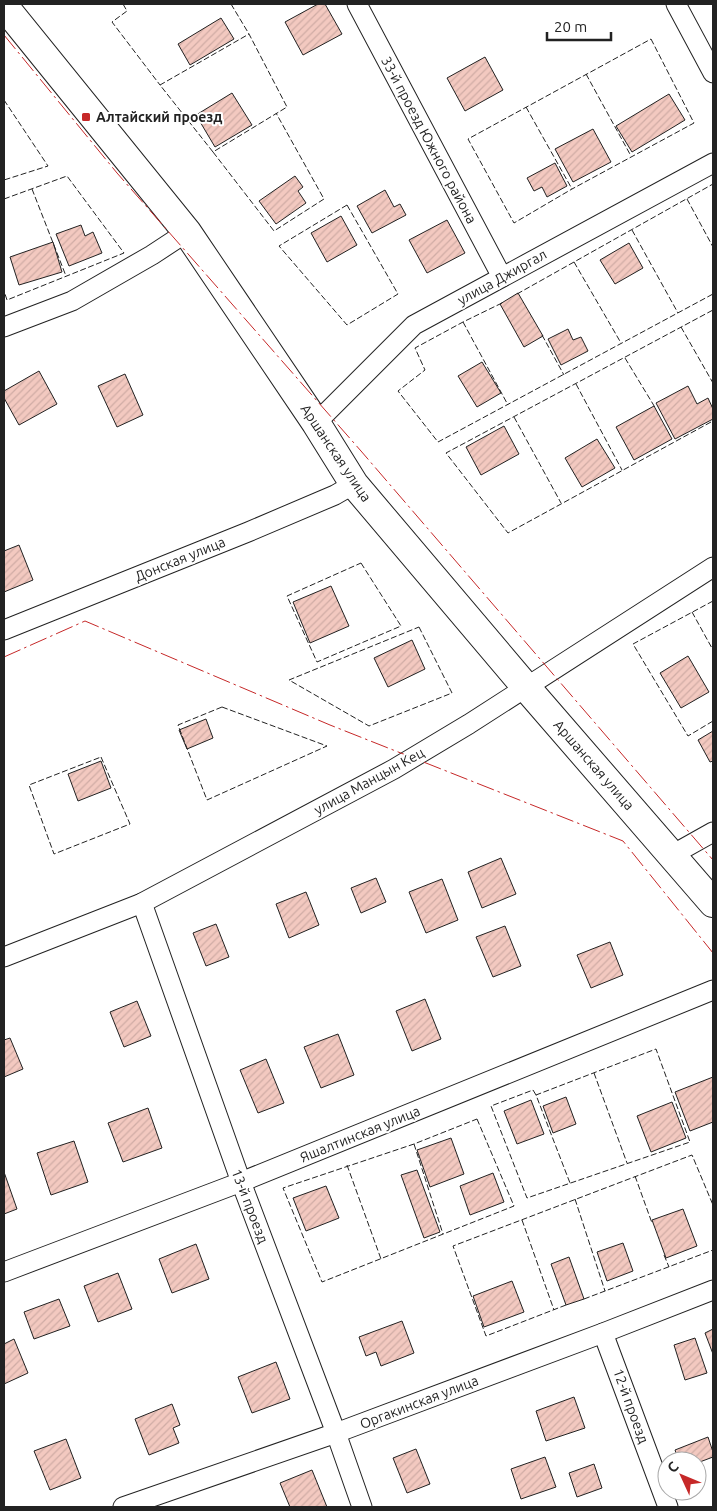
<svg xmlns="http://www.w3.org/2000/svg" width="717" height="1511" font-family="Ubuntu,sans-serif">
  <defs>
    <pattern id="building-hatch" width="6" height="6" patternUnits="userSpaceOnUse" patternTransform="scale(1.25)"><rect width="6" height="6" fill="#f3c9c0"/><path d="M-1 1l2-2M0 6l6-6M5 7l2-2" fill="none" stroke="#d0aca5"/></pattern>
  </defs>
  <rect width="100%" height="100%" fill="#fff"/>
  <!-- building -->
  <g fill="url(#building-hatch)" stroke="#222">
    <path d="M318,4H325L342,34L303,55L285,22Z"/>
    <path d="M221,18L234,39L190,65L178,44Z"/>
    <path d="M485,57L503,90L465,111L447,78Z"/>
    <path d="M232,93L252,125L215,147L196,115Z"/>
    <path d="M669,94L685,120L632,152L616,126Z"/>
    <path d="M593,129L611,162L573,182L555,149Z"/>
    <path d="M555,163L567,186L547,197L542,187L534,191L527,178Z"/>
    <path d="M295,176L303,187L298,191L306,203L276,224L259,201Z"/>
    <path d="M385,190L394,207L400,204L406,215L372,233L357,206Z"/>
    <path d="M341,216L357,245L327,262L311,233Z"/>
    <path d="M447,220L465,253L427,273L409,240Z"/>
    <path d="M81,225L85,236L93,232L102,253L69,266L56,234Z"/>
    <path d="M53,242L62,272L19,285L10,257Z"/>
    <path d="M629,243L643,268L615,284L600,260Z"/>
    <path d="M518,293L543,336L524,347L500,304Z"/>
    <path d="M568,329L573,340L581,337L588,351L561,365L548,339Z"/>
    <path d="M482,362L501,393L477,407L458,376Z"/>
    <path d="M39,371L57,404L19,425L4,398V391Z"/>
    <path d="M125,374L143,415L117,427L98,386Z"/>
    <path d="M688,386L697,404L708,398L713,409V419L675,439L656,403Z"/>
    <path d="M654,406L672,439L634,460L616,427Z"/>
    <path d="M504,426L519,454L481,475L466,447Z"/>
    <path d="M597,439L615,468L582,487L565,458Z"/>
    <path d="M19,545L33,580L4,592V551Z"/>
    <path d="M331,586L349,626L310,643L293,602Z"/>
    <path d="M412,640L425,669L388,687L374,658Z"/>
    <path d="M688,656L709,692L681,708L660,673Z"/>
    <path d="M206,719L213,738L187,749L179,730Z"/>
    <path d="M713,731V761L710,762L698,740Z"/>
    <path d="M101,761L111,788L78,801L68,774Z"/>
    <path d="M501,858L516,894L482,908L468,872Z"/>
    <path d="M376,878L386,902L361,913L351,888Z"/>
    <path d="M442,879L458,920L426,933L409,892Z"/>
    <path d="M306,892L319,925L289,938L276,904Z"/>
    <path d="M216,924L229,957L206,966L193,933Z"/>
    <path d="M505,926L521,966L493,977L476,937Z"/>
    <path d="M610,942L623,975L591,988L577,955Z"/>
    <path d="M425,999L441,1039L412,1051L396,1011Z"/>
    <path d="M137,1001L151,1036L124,1047L110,1012Z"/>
    <path d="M338,1034L354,1075L321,1088L304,1047Z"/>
    <path d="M10,1038L23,1069L4,1077V1040Z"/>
    <path d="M266,1059L284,1103L258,1113L240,1070Z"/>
    <path d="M713,1077V1122L690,1131L675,1092Z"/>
    <path d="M566,1097L576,1124L553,1133L543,1106Z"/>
    <path d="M531,1100L544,1134L517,1144L504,1111Z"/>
    <path d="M672,1102L686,1138L651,1152L637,1116Z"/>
    <path d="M148,1108L162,1148L123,1162L108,1123Z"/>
    <path d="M451,1138L464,1174L430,1187L417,1150Z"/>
    <path d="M74,1141L88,1182L51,1195L37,1153Z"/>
    <path d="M417,1170L440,1232L424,1238L401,1175Z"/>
    <path d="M4,1172L17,1209L4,1214Z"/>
    <path d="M493,1173L504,1202L470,1215L460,1186Z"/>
    <path d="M326,1186L339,1218L306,1231L293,1198Z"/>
    <path d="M683,1209L697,1246L666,1258L652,1220Z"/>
    <path d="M623,1243L633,1271L607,1281L597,1252Z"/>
    <path d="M196,1244L209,1279L172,1293L159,1259Z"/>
    <path d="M569,1257L584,1299L566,1305L551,1264Z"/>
    <path d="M118,1273L132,1309L98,1322L84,1286Z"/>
    <path d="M512,1281L524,1312L484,1327L473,1296Z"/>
    <path d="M59,1299L70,1326L34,1339L24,1312Z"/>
    <path d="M402,1321L414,1353L381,1366L376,1352L366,1356L359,1337Z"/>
    <path d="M713,1329V1354L705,1333Z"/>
    <path d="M695,1338L707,1373L685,1380L674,1345Z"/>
    <path d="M14,1339L28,1373L4,1384V1344Z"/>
    <path d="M276,1362L290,1399L252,1413L238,1377Z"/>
    <path d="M574,1397L585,1428L546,1441L536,1411Z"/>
    <path d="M172,1404L180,1425L173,1428L179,1443L149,1455L135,1419Z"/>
    <path d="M708,1437L713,1452V1457L697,1463V1461H679L675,1450Z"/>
    <path d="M66,1439L81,1478L50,1490L34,1451Z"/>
    <path d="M416,1449L430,1484L407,1493L393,1458Z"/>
    <path d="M545,1457L556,1487L521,1499L511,1469Z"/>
    <path d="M594,1464L602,1488L577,1497L569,1473Z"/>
    <path d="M312,1470L327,1507H290L280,1483Z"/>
  </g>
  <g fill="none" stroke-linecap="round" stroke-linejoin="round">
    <!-- street casing -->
    <g stroke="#222" stroke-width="21">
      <g id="street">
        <path d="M357,4L502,277"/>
        <path d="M676,4L713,73"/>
        <path d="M4,327L72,301L152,255L187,232"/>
        <path d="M316,423L414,325L713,163"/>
        <path d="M4,630L248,532L335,495L354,484"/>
        <path d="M672,855L713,832"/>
        <path d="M142,903L241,1182L336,1433L362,1507"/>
        <path d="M4,957L142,903L394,769L469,724L713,567"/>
        <path d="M4,1272L241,1182L713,990"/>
        <path d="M603,1333L668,1507"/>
        <path d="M123,1507L336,1433L603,1333L713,1290"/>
      </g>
    </g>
    <!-- secondary casing -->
    <g stroke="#222" stroke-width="30">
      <path id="secondary" d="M4,6L187,232L316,423L354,484L525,686L713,903"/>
    </g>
    <!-- street -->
    <use href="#street" stroke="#fff" stroke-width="19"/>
    <!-- secondary -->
    <use href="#secondary" stroke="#fff" stroke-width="28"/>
    <!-- fence -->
    <g stroke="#222" stroke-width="1" stroke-dasharray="6 2.5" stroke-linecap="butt">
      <path d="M123,4L127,11L112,22L160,85"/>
      <path d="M231,4L249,34"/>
      <path d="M651,39L694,123L572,189L514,223L468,139Z"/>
      <path d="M586,74L631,156"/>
      <path d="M4,100L48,166L4,180"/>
      <path d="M526,107L572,189"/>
      <path d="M213,152L160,85L249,34L287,107L213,152L274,231L324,199L276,113"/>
      <path d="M32,189L66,276"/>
      <path d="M4,199L67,176L124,253L7,300L4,291"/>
      <path d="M687,199L713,247"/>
      <path d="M347,205L398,294L347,325L279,246Z"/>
      <path d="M632,230L678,313"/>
      <path d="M574,262L621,343"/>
      <path d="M517,294L713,184"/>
      <path d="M502,303L463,322L415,348L425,370L398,391L438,442L713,294"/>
      <path d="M463,322L508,405"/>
      <path d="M681,327L713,383"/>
      <path d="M542,335L564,375"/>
      <path d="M625,358L656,409"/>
      <path d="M576,384L622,470"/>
      <path d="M514,417L561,503"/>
      <path d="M711,422L508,533L446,453L713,310"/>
      <path d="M361,563L401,626L317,662L287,596Z"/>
      <path d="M713,601L633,644L688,736L713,721"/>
      <path d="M692,612L713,650"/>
      <path d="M419,627L452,693L369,726L289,680Z"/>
      <path d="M222,707L327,746L207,800L178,725Z"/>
      <path d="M101,757L130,824L54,854L29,785Z"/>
      <path d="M594,1073L627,1163"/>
      <path d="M536,1095L533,1090L491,1106L527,1198L690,1142L656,1049L536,1095L570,1183"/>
      <path d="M477,1119L514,1206L322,1282L283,1188L414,1144Z"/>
      <path d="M414,1144L443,1234"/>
      <path d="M347,1165L381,1259"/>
      <path d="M635,1176L652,1223"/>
      <path d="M575,1199L605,1291"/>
      <path d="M522,1220L554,1310"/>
      <path d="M664,1255L669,1267"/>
      <path d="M584,1299L713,1250"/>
      <path d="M566,1305L486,1336L453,1246L692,1155L713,1205"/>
    </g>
    <!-- power -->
    <g stroke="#c62828" stroke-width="1" stroke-dasharray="18 4 2.5 4" stroke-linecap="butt">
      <path d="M4,35L117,173L361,451L713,860"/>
      <path d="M4,657L85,621L330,725L623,841L713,953"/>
    </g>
  </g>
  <!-- markers -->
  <rect fill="#c62828" stroke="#fff" stroke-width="2" x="81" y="112" width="10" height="10" rx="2.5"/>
  <g text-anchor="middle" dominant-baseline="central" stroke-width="4" stroke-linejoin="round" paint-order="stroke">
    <!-- poi labels -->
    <g font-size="14" font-weight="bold" fill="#222" stroke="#fff" text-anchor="start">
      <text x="96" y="117">Алтайский проезд</text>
    </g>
    <!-- street labels -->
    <g font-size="14" fill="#222" stroke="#fff">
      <text transform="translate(429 140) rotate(62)">33-й проезд Южного района</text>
      <text transform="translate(502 277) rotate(-29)">улица Джиргал</text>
      <text transform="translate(336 453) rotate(56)">Аршанская улица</text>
      <text transform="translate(180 559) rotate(-22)">Донская улица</text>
      <text transform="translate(594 765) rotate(49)">Аршанская улица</text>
      <text transform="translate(369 781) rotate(-29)">улица Манцын Кец</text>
      <text transform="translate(360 1134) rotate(-22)">Яшалтинская улица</text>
      <text transform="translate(250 1206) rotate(69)">13-й проезд</text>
      <text transform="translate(419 1402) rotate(-21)">Оргакинская улица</text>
      <text transform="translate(631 1406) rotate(70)">12-й проезд</text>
    </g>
  </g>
  <!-- border -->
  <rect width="717" height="1511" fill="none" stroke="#222222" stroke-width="10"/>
  <!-- north arrow -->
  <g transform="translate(682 1476) rotate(314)"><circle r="24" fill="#ffffff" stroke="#a7a7a7"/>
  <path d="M0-4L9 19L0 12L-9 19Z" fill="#c62828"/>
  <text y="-8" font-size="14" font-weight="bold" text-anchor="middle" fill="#222222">С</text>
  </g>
  <!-- scale -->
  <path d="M547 32v8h64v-8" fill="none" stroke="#222222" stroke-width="2.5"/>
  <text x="554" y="32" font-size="15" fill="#222222" stroke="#ffffff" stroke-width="4" paint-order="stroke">20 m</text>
</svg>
